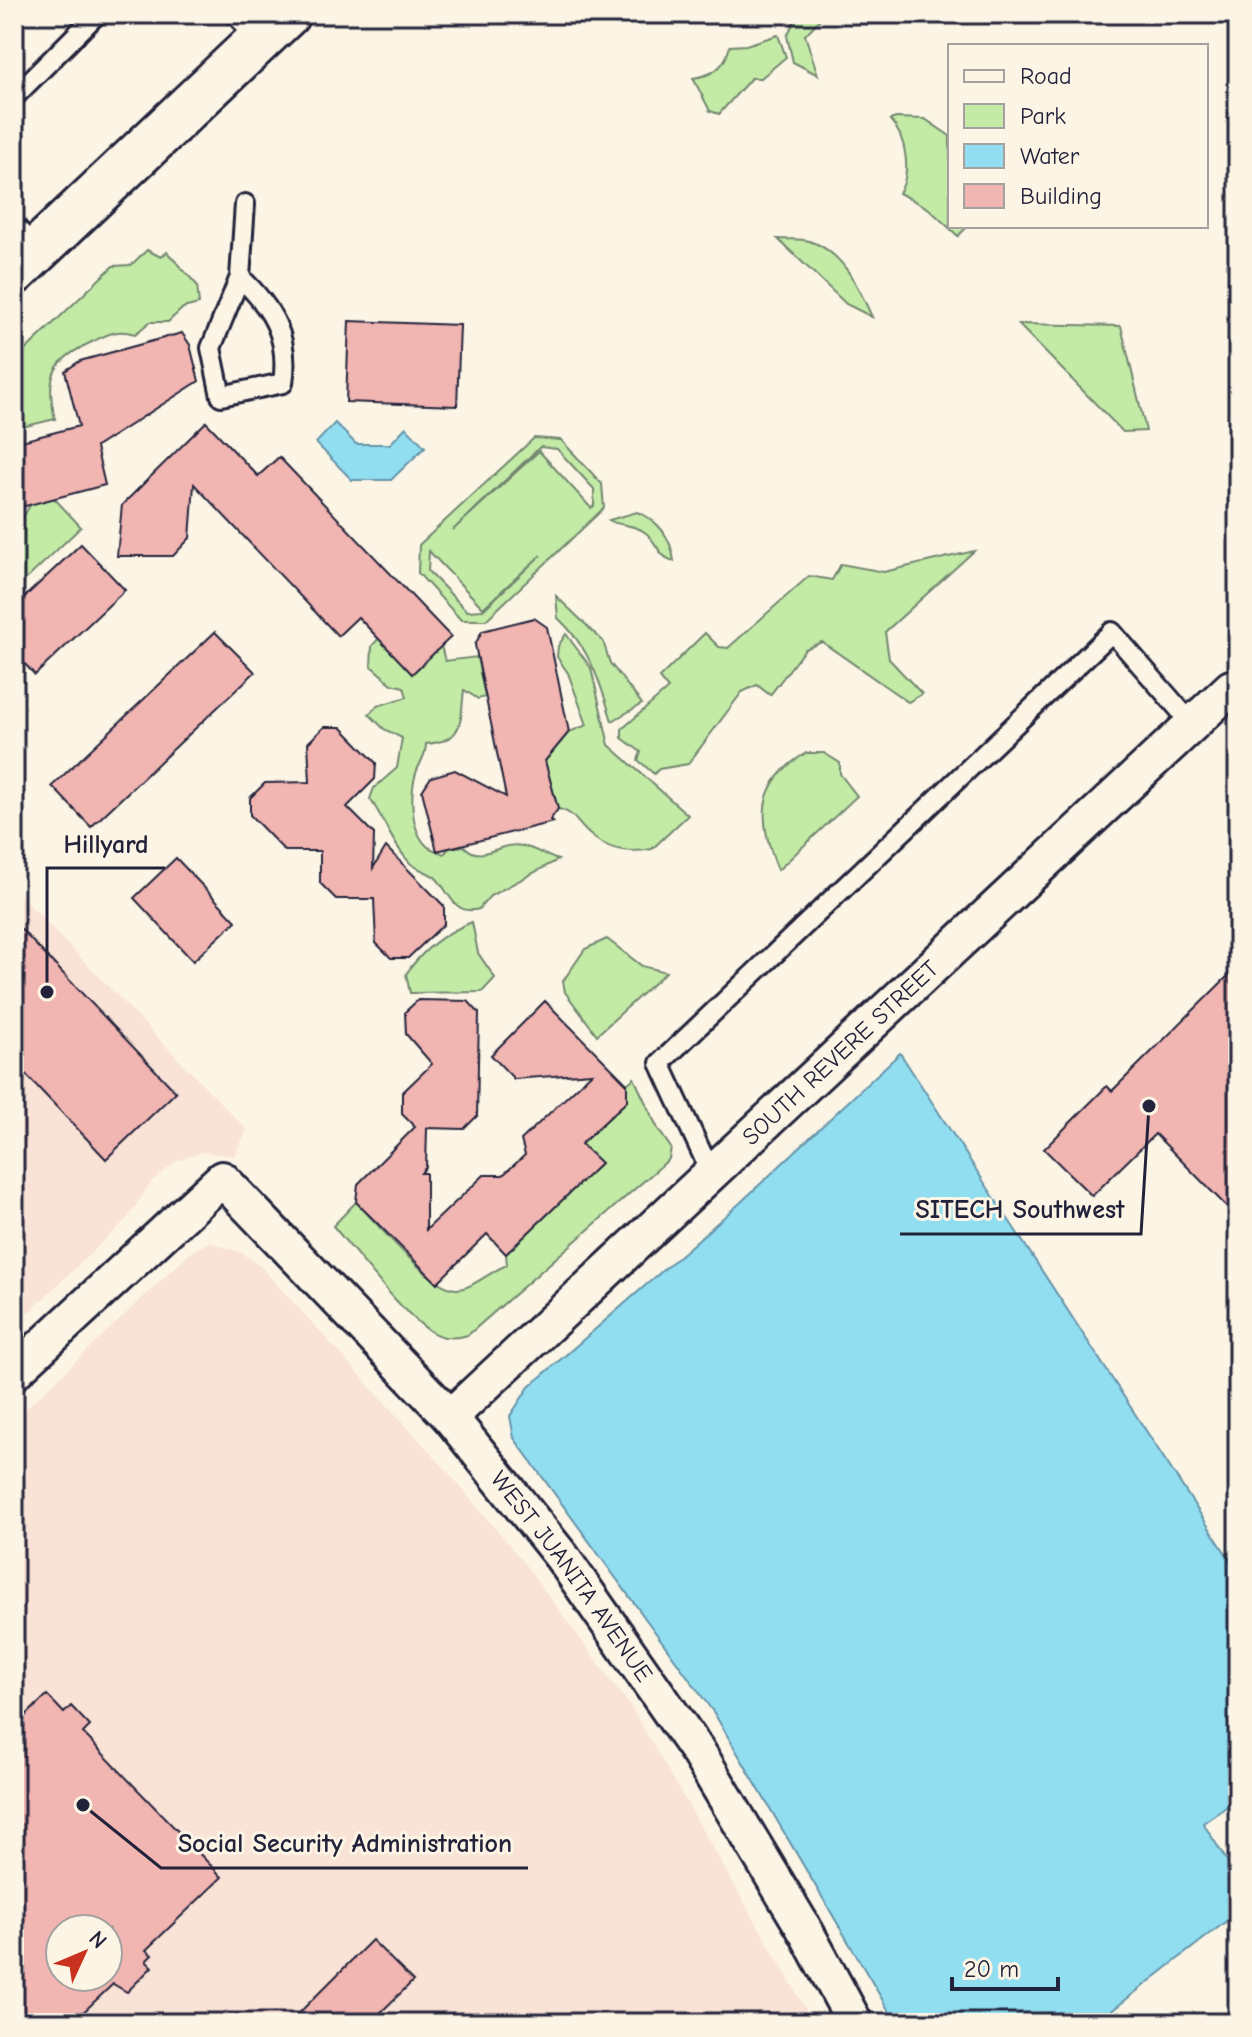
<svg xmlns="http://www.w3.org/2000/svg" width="1252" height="2037" font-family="'Comic Neue',sans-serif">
  <rect width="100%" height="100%" fill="#fcf5e5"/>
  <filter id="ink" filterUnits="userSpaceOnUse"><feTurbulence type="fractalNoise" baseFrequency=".0125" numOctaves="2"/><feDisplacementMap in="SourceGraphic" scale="16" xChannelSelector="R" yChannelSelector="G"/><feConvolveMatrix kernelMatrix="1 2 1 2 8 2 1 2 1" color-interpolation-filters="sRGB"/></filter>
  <g filter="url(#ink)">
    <!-- built -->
    <g fill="#f9e2d6" fill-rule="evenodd">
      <path d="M14,889L247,1130L234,1156L202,1152L177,1161L152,1181L127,1219L14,1326Z"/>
      <path d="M209,1242L242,1253L261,1267L448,1472L521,1559L633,1710L814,2023H14V1420L190,1253ZM60,1929H108V1977H60Z"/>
    </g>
    <!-- green -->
    <g fill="#c3eba6" stroke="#728670" stroke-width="2" fill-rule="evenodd">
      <path d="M798,14H825L805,35L818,75L793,62L787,36Z"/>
      <path d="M778,35L786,57L761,78H751L719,114L710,111L693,78C715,75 725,66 730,46L746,45Z"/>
      <path d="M896,118L925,119L950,136V226H968L958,236L928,208L899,193C912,173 906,136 890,120Z"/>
      <path d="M778,239C787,240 800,238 809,241C843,251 859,288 872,317L846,304Z"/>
      <path d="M147,250L161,257L167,252L197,285L199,304L183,308L168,322H150L135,334C117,329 110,333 94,341C53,360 45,374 55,419L14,429V361L113,266L131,265Z"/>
      <path d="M1018,324L1121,326L1146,431L1123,432Z"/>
      <path d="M534,438L561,440L602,484L604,508L486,620H461L418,573L419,545ZM540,447L557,449L594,489V506L591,508L539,451L453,530ZM429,551L483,608L541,555L483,610L467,611L428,571Z"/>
      <path d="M54,498L81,527L14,591V532L32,502Z"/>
      <path d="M637,512C660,521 671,538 674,561C658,557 657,542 646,533C634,523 620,527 609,520Z"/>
      <path d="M974,551L885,632L889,659L922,694L908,702L822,642L805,649L770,695L757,685L742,692L688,764L659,769L654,774L638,760L641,752L622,738V729L668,689L659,678L705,633L719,647L728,648L809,576L832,580L841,564L884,572Z"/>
      <path d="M556,596L603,641L610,663L642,704L612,721C600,681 589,647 558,618Z"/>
      <path d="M566,634L591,668L609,745L688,815L652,849C627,854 606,850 587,832C575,821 574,812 558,809L545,761L569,732L587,725L568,673L557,657L558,646Z"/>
      <path d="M379,638L441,646L445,661L477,657L485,697L478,699L464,690C460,721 465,741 426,744C426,757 420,761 416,773C410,793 410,830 427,846C430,849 440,852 444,854L449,848L464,846C482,865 498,841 522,846C534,848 546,856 558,860L490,896L479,909C454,916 450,893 437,879C430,872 418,870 410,863C392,844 385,820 370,799L374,788L397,768L402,738L384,729L369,714L377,706L407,697L404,687L392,684L371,666L372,646Z"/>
      <path d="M806,753H824L840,763V774L857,796L778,870C758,821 755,783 806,753Z"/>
      <path d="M472,922L478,953L495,978L482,992L410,993L406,974C423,949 444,933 472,922Z"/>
      <path d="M607,939L642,966L666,972L597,1035L565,992L563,981L585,949Z"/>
      <path d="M634,1078L658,1129L671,1148L669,1159L468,1335C458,1338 448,1339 438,1335C410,1325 355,1251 333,1226L356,1202C376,1222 430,1288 456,1289C471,1290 492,1270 507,1265L506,1254L600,1164L581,1144L627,1101V1084Z"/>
    </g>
    <!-- water -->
    <g fill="#92def1" stroke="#6593a8" stroke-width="2">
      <path d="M335,423L356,444H390L406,427L425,447L391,480H352L316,443Z"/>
      <path d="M900,1053L1238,1572V1799L1203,1823L1238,1878V1912L1096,2023H896L714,1713L514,1438L510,1416L529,1387L740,1203Z"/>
    </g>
    <!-- building -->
    <g fill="#f1b5b2" stroke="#22223b" stroke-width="2" fill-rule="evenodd">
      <path d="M349,321L460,325L457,406L346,402Z"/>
      <path d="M182,333L190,345L199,381L96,447L105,485L14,509V443L79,426L65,371L80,361Z"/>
      <path d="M206,422L258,476L279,457L451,637L412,674L358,617L338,636L194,484L190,538L173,556H117L122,505Z"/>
      <path d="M81,544L125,590L35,675L14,652V607Z"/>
      <path d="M534,618L547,627L569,732L545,761L558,809L550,820L553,822L437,851L422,791L431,777L455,770L506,797L475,645L482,631Z"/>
      <path d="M215,632L255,672L91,827L52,786Z"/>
      <path d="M324,727H341L376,763L375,779L347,807L374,834L373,868L386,847L444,906V924L408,958H391L376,943L374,899H336L320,883V851H285L250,815V798L265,783L310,782L308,743Z"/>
      <path d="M176,858L236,921L193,961L134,898Z"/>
      <path d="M14,922L176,1092L106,1159L14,1062Z"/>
      <path d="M1238,966V1218L1155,1134L1092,1196L1044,1149L1107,1086L1112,1091Z"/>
      <path d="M418,1000L468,1001L479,1013L477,1116L464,1129L427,1128L426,1167L421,1173H426V1230L484,1175H503L525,1155L521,1140L592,1073L514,1079L491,1055L545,1001L627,1084V1101L581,1144L601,1163L506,1254L487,1234L437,1283L356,1202L358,1184L415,1127L402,1114V1093L432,1064L406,1034L405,1012Z"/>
      <path d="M47,1695L64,1713L71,1706L90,1726L83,1733L222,1877L146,1950L152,1955L146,1961L152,1967L127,1992L113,1984L72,2023H14V1727ZM60,1929H108V1977H60Z"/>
      <path d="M372,1940L413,1981L370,2023H289Z"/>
    </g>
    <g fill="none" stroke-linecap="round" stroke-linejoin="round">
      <!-- lane casing -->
      <g stroke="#22223b" stroke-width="24">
        <g id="lane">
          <path d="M235,14L259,40"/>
          <path d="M14,97L97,14"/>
          <path d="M14,225L37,250"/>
          <path d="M240,277L211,348L221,396L283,383C290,336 272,308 240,277L245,204"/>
          <path d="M711,1173L660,1063L1112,632L1192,724"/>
        </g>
      </g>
      <!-- street casing -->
      <g stroke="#22223b" stroke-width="40">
        <g id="street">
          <path id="s1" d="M14,1372L222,1179L450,1417L562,1557L698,1752L806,1932L855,2023"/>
          <path id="s2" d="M450,1417L1231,688L1238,695"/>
        </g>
      </g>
      <!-- secondary casing -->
      <g stroke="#22223b" stroke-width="50">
        <path id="secondary" d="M14,272L287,14"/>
      </g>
      <!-- lane -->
      <use href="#lane" stroke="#fcf5e5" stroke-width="18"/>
      <!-- street -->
      <use href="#street" stroke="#fcf5e5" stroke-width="34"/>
      <!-- secondary -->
      <use href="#secondary" stroke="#fcf5e5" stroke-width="44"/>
    </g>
  </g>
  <g text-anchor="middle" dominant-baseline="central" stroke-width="6" stroke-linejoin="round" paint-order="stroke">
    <!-- street labels -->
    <g font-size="24" fill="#22223b" stroke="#fcf5e5">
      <text stroke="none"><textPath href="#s2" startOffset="534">SOUTH REVERE STREET</textPath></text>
      <text stroke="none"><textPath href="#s1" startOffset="814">WEST JUANITA AVENUE</textPath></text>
    </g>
  </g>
  <!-- callouts -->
  <path fill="none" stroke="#22223b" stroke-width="3" d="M47 992L47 868H165M1149 1106L1141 1234H900M83 1805L161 1868H528"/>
  <g fill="#22223b" stroke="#fcf5e5" stroke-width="3">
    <circle cx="47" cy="992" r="8"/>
    <circle cx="1149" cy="1106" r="8"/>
    <circle cx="83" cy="1805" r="8"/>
  </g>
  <g font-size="26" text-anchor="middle" font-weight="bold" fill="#22223b" stroke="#fcf5e5" stroke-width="6" stroke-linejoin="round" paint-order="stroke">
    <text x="106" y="853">Hillyard</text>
    <text x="1020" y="1218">SITECH Southwest</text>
    <text x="345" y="1852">Social Security Administration</text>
  </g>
  <!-- margin -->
  <rect width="1252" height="2037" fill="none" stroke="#fcf5e5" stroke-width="48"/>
  <rect x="24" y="24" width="1204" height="1989" fill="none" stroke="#22223b" stroke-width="3" filter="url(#ink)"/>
  <!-- legend -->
  <rect x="948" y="44" width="260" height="184" fill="#fcf5e5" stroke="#a5a1a1" stroke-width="2"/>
  <rect x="964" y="70" width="40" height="12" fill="#fcf5e5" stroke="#a5a1a1" stroke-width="2"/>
  <text x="1020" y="84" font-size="24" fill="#22223b">Road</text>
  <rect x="964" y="104" width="40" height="24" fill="#c3eba6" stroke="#a5a1a1" stroke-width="2"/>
  <text x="1020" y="124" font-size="24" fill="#22223b">Park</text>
  <rect x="964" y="144" width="40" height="24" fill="#92def1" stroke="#a5a1a1" stroke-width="2"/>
  <text x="1020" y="164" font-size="24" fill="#22223b">Water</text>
  <rect x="964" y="184" width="40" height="24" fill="#f1b5b2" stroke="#a5a1a1" stroke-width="2"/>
  <text x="1020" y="204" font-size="24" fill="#22223b">Building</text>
  <!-- north arrow -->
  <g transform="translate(84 1953) rotate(46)"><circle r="38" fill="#fcf5e5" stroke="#a5a1a1" stroke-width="2"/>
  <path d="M0-6L14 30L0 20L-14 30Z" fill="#c8321e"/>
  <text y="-12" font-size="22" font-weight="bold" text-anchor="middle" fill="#22223b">N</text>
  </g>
  <!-- scale -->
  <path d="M952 1977v12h106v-12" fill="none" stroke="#22223b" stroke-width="4"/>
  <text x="964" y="1977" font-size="24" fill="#22223b" stroke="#fcf5e5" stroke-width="6" paint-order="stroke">20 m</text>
</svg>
